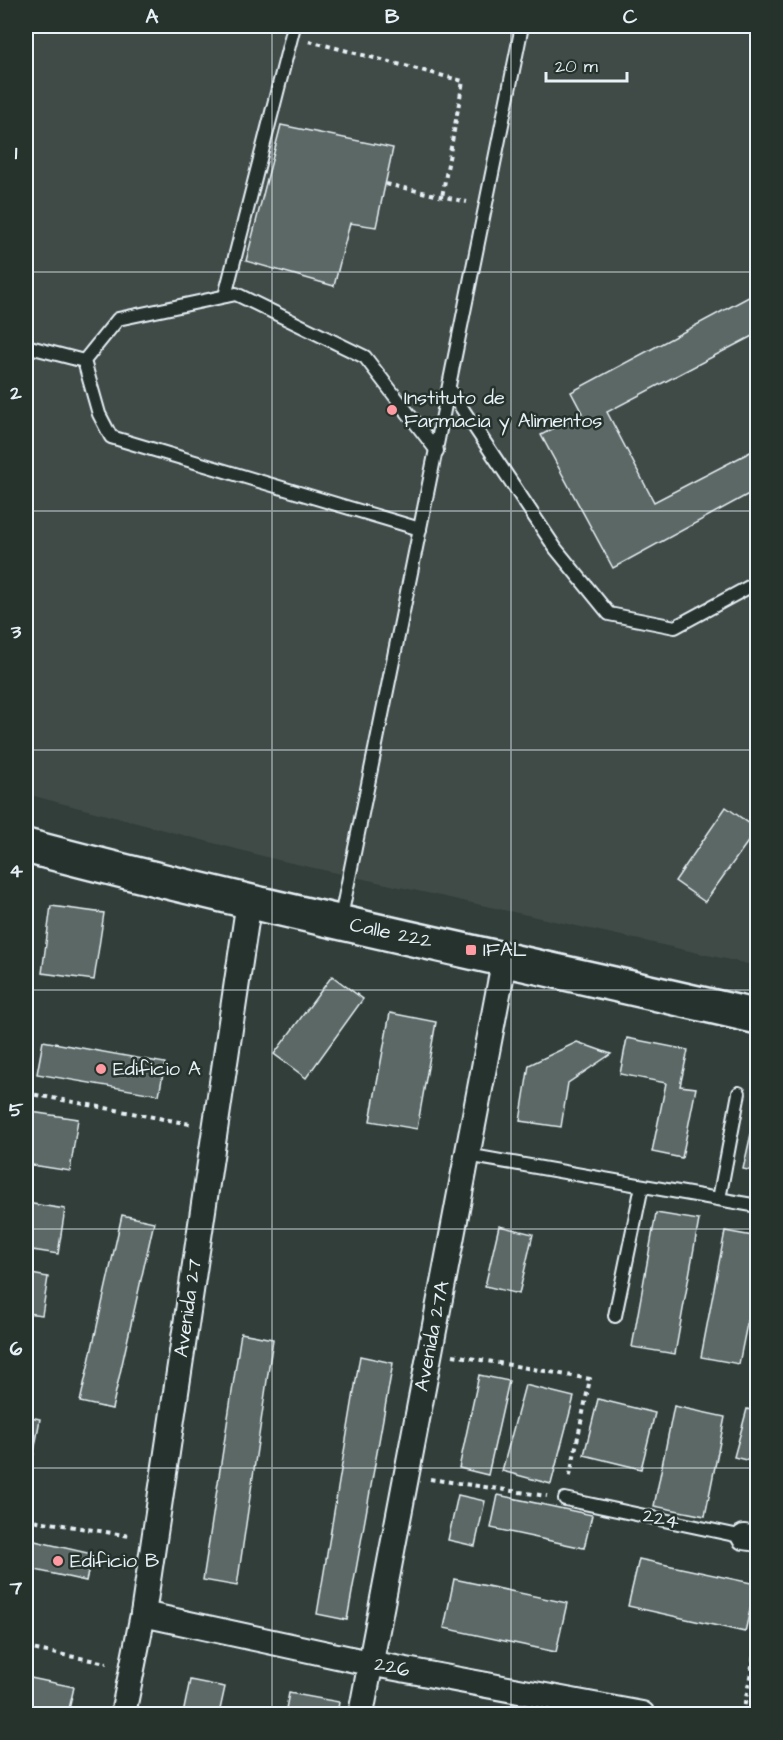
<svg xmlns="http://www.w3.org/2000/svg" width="783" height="1740" font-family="'Architects Daughter',sans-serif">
  <rect width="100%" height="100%" fill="#323e39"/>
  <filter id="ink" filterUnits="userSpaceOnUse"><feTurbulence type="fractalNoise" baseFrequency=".0167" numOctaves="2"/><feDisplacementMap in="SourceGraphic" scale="12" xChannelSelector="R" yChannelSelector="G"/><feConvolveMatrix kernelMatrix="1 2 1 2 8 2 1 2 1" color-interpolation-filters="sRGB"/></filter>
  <g filter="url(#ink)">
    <!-- built -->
    <path fill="#3f4b46" d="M26,26H757V966L278,860L26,794Z"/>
    <!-- building -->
    <g fill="#5c6865" stroke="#e8f1f8" stroke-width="1.5">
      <path d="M281,125L393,148L376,227L350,223L334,286L246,261Z"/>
      <path d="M758,292V333L607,412L654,502L758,448V489L613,568L541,435L582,413L571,392Z"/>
      <path d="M726,807L757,829L705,902L675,881Z"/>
      <path d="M51,906L104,913L94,980L42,973Z"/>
      <path d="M332,976L363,999L306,1078L274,1054Z"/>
      <path d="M390,1013L436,1022L417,1129L370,1121Z"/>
      <path d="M627,1038L688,1050L680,1086L696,1088L682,1158L652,1152L666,1083L620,1074Z"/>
      <path d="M43,1041L165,1063L159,1095L37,1074Z"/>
      <path d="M577,1042L611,1054L568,1083L561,1127L520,1121L529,1065Z"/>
      <path d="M758,1103V1172L743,1169Z"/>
      <path d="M31,1112L78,1119L70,1171L26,1164Z"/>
      <path d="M26,1203L65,1209L58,1254L26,1249Z"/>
      <path d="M656,1213L699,1220L675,1354L632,1347Z"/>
      <path d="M122,1215L154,1222L112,1409L80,1402Z"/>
      <path d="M499,1226L533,1234L519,1294L485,1286Z"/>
      <path d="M725,1231L758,1237V1269L739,1364L701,1357Z"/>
      <path d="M26,1273L48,1277L42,1315L26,1313Z"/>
      <path d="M241,1333L273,1339L237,1586L203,1580Z"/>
      <path d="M360,1356L393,1363L347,1620L317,1614Z"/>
      <path d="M479,1375L509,1381L488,1475L459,1468Z"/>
      <path d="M525,1385L574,1397L551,1484L502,1471Z"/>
      <path d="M598,1399L655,1413L641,1469L584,1455Z"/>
      <path d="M674,1406L725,1417L705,1516L654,1506Z"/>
      <path d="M747,1409L758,1412V1463L734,1457Z"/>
      <path d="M26,1416L40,1419L30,1474L26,1473Z"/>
      <path d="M458,1495L485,1501L475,1546L448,1540Z"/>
      <path d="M498,1495L592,1515L584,1548L491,1528Z"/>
      <path d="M26,1539L92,1554L86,1581L26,1568Z"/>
      <path d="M639,1559L756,1584L745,1632L628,1606Z"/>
      <path d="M454,1579L567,1603L556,1652L444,1628Z"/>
      <path d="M26,1677L74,1687L68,1714L26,1711Z"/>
      <path d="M190,1680L225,1687L219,1714H183Z"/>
      <path d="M289,1693L339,1702L337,1714H285Z"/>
    </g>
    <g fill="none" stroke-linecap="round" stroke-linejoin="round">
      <!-- lane casing -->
      <g stroke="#e8f1f8" stroke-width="16">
        <g id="lane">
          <path d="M225,296L294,26"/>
          <path d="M26,346L84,361"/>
          <path d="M449,389L556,549L609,614L675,627L758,582"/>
          <path d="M420,529L111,437L99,414L84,361L118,319L236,294L365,357L437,451"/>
          <path d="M340,922L522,26"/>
          <path d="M467,1155L758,1206"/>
          <path d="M719,1199L739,1093"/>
          <path d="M615,1316L642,1186"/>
          <path d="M565,1499L744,1537"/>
        </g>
      </g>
      <!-- street casing -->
      <g stroke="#e8f1f8" stroke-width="28">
        <g id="street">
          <path d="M744,1537L758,1539"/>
          <path d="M143,1614L369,1663L642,1714"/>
          <path d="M123,1714L143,1614L249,901"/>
          <path d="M361,1714L505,957"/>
        </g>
      </g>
      <!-- secondary casing -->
      <g stroke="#e8f1f8" stroke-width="38">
        <path id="secondary" d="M26,846C268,910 514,960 758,1017"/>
      </g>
      <!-- path -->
      <g stroke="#e8f1f8" stroke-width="4" stroke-dasharray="4.5 4.5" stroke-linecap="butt">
        <path d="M309,41L463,81L442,197"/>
        <path d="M386,184L467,202"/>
        <path d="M26,1093L190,1124"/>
        <path d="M453,1355L590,1379L569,1480"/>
        <path d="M430,1479L547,1496"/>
        <path d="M26,1519L130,1536"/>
        <path d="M26,1648L107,1663"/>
        <path d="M743,1714L758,1634"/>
      </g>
      <!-- lane -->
      <use href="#lane" stroke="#26332d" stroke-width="12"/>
      <!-- street -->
      <use href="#street" stroke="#26332d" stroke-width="24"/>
      <!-- secondary -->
      <use href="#secondary" stroke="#26332d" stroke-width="33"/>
    </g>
  </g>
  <!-- grid -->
  <path fill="none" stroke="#e8f1f8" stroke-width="1.5" stroke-opacity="0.55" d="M272,26V1714M511,26V1714M26,272H758M26,511H758M26,750H758M26,990H758M26,1229H758M26,1468H758"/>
  <!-- markers -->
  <g fill="#ff9aa2" stroke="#26332d" stroke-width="2">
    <circle cx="392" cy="410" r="6"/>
    <rect x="465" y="944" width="12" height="12" rx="3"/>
    <circle cx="101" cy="1069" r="6"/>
    <circle cx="58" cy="1561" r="6"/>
  </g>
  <g text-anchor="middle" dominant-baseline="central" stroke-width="5" stroke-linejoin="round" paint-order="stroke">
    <!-- poi labels -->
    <g font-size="20" fill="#e8f1f8" stroke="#26332d" text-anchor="start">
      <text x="404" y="398">Instituto de<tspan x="404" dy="23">Farmacia y Alimentos</tspan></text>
      <text x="483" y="950">IFAL</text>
      <text x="113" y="1069">Edificio A</text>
      <text x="70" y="1561">Edificio B</text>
    </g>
    <!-- street labels -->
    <g font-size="20" fill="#e8f1f8" stroke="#26332d">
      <text transform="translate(391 933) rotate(12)">Calle 222</text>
      <text transform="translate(188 1308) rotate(-82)">Avenida 27</text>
      <text transform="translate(432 1336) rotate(-79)">Avenida 27A</text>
      <text transform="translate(661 1519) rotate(12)">224</text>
      <text transform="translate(392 1667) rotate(11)">226</text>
    </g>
  </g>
  <!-- margin -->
  <rect width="783" height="1740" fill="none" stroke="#26332d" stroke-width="66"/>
  <!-- scale -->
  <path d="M546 72v9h81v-9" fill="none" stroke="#e8f1f8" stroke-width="3"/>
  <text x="555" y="72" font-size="18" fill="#e8f1f8" stroke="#26332d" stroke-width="4.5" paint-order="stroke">20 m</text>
  <rect x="33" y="33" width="717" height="1674" fill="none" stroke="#e8f1f8" stroke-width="2"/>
  <g font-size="20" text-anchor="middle" font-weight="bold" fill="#e8f1f8">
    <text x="152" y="23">A</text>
    <text x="392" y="23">B</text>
    <text x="630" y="23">C</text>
    <text x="16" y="159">1</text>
    <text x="16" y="399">2</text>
    <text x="16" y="638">3</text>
    <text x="16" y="877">4</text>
    <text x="16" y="1116">5</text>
    <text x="16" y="1355">6</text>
    <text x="16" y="1594">7</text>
  </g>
</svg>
